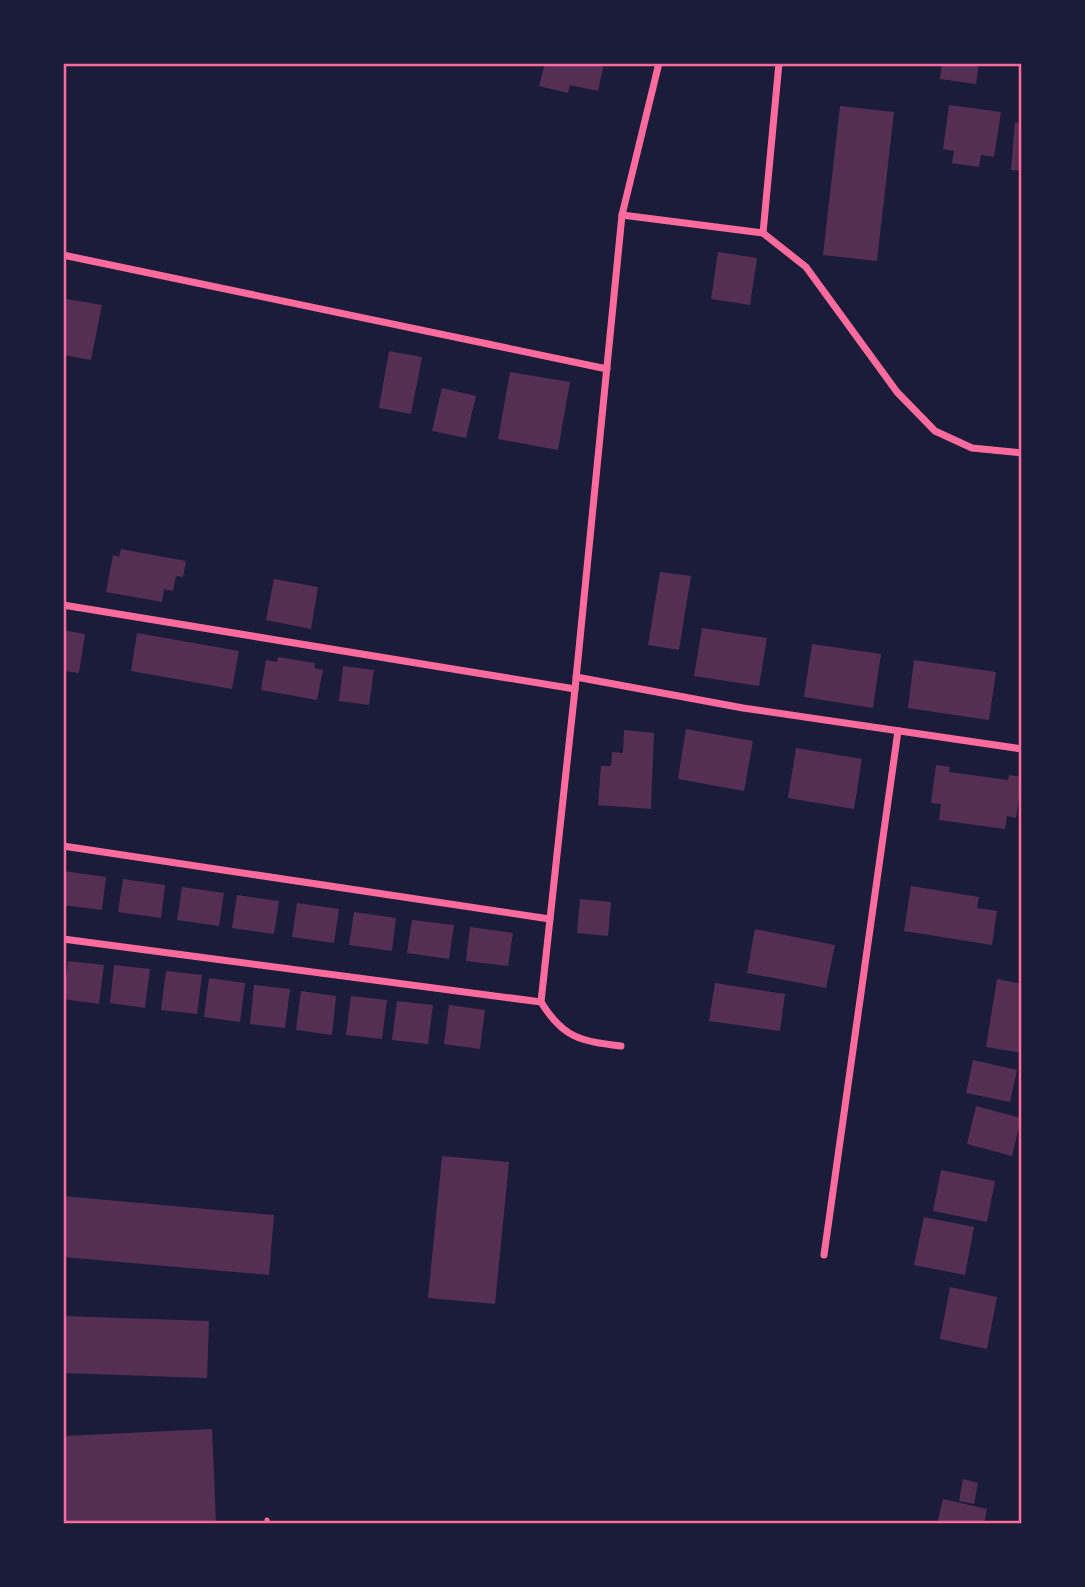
<svg xmlns="http://www.w3.org/2000/svg" width="1085" height="1587" font-family="'PT Serif',serif">
  <rect width="100%" height="100%" fill="#1b1b3a"/>
  <!-- building -->
  <g fill="#542f53">
    <path d="M545,63H604L598,91L570,85L568,93L539,86Z"/>
    <path d="M942,63H979L976,84L940,79Z"/>
    <path d="M949,105L1001,112L994,157L981,155L979,167L952,163L954,151L943,149Z"/>
    <path d="M840,106L894,112L877,261L823,255Z"/>
    <path d="M1015,122L1022,123V171L1011,170Z"/>
    <path d="M718,252L757,258L750,305L711,299Z"/>
    <path d="M66,299L102,305L91,360L63,355Z"/>
    <path d="M389,351L422,357L411,414L379,408Z"/>
    <path d="M510,372L570,382L558,450L498,439Z"/>
    <path d="M442,388L476,396L466,438L432,431Z"/>
    <path d="M121,549L186,561L183,577L176,576L173,591L164,589L162,602L106,592L113,555L119,557Z"/>
    <path d="M660,572L691,576L679,650L648,645Z"/>
    <path d="M274,579L318,587L311,629L266,620Z"/>
    <path d="M702,628L767,638L759,686L694,676Z"/>
    <path d="M63,630L85,634L79,673L63,671Z"/>
    <path d="M137,633L239,651L232,689L131,671Z"/>
    <path d="M812,644L881,654L873,708L804,697Z"/>
    <path d="M278,657L315,663L314,668L323,670L317,700L261,690L266,660L277,662Z"/>
    <path d="M914,660L996,672L989,720L908,708Z"/>
    <path d="M343,666L374,670L369,705L339,701Z"/>
    <path d="M686,729L753,741L744,791L678,779Z"/>
    <path d="M624,730L654,733L651,809L598,805L601,766H611L612,752L623,753Z"/>
    <path d="M796,748L862,759L854,809L788,798Z"/>
    <path d="M936,765L950,767L949,772L1008,780L1009,775L1022,777L1016,818L1007,816L1005,829L939,820L941,804L931,803Z"/>
    <path d="M64,871L106,877L102,910L63,905Z"/>
    <path d="M123,879L165,885L161,918L118,912Z"/>
    <path d="M911,886L979,897L977,908L997,911L992,945L904,931Z"/>
    <path d="M182,887L224,893L219,926L177,920Z"/>
    <path d="M237,895L279,901L274,934L232,928Z"/>
    <path d="M580,899L611,902L608,936L577,933Z"/>
    <path d="M297,903L339,909L334,943L292,937Z"/>
    <path d="M354,912L396,918L392,951L349,945Z"/>
    <path d="M412,920L454,925L449,959L407,953Z"/>
    <path d="M470,927L513,933L508,966L466,961Z"/>
    <path d="M755,929L835,945L826,988L747,973Z"/>
    <path d="M68,961L104,965L99,1004L63,999Z"/>
    <path d="M114,965L150,969L145,1008L110,1003Z"/>
    <path d="M166,971L202,975L197,1014L161,1010Z"/>
    <path d="M209,978L245,983L240,1022L204,1017Z"/>
    <path d="M997,979L1022,984V1053L986,1047Z"/>
    <path d="M715,983L785,994L780,1031L709,1021Z"/>
    <path d="M254,985L290,989L285,1028L250,1024Z"/>
    <path d="M301,991L336,996L332,1035L296,1030Z"/>
    <path d="M351,996L387,1000L382,1039L346,1035Z"/>
    <path d="M397,1001L433,1005L428,1044L392,1040Z"/>
    <path d="M449,1005L485,1010L480,1049L444,1044Z"/>
    <path d="M973,1060L1017,1070L1010,1102L966,1093Z"/>
    <path d="M976,1106L1021,1118L1012,1156L967,1144Z"/>
    <path d="M442,1156L509,1162L495,1304L428,1298Z"/>
    <path d="M941,1170L995,1181L987,1222L933,1211Z"/>
    <path d="M63,1196L274,1215L269,1275L63,1257Z"/>
    <path d="M924,1217L974,1227L965,1275L914,1265Z"/>
    <path d="M950,1287L997,1297L987,1349L940,1339Z"/>
    <path d="M63,1316L209,1321L207,1378L63,1373Z"/>
    <path d="M212,1429L216,1524H63V1436Z"/>
    <path d="M963,1479L978,1483L974,1504L959,1501Z"/>
    <path d="M943,1499L987,1509L984,1524H937Z"/>
  </g>
  <g fill="none" stroke-linecap="round" stroke-linejoin="round">
    <!-- service -->
    <path stroke="#ff6b9d" stroke-width="5" d="M267,1520L268,1524"/>
    <!-- minor -->
    <g stroke="#ff6b9d" stroke-width="7">
      <path d="M622,215L763,233L806,267L897,392L935,431L972,448L1022,453"/>
      <path d="M763,233L779,63"/>
      <path d="M63,255L607,369"/>
      <path d="M63,605L575,689"/>
      <path d="M576,677L743,708L1022,749"/>
      <path d="M63,846L550,919"/>
      <path d="M63,939L541,1002"/>
      <path d="M621,1046C580,1041 563,1038 541,1002L575,689L622,215L659,63"/>
      <path d="M824,1255L898,731"/>
    </g>
  </g>
  <!-- border -->
  <rect width="1085" height="1587" fill="none" stroke="#1b1b3a" stroke-width="130"/>
  <rect x="65" y="65" width="955" height="1457" fill="none" stroke="#ff6b9d" stroke-width="2.5"/>
</svg>
